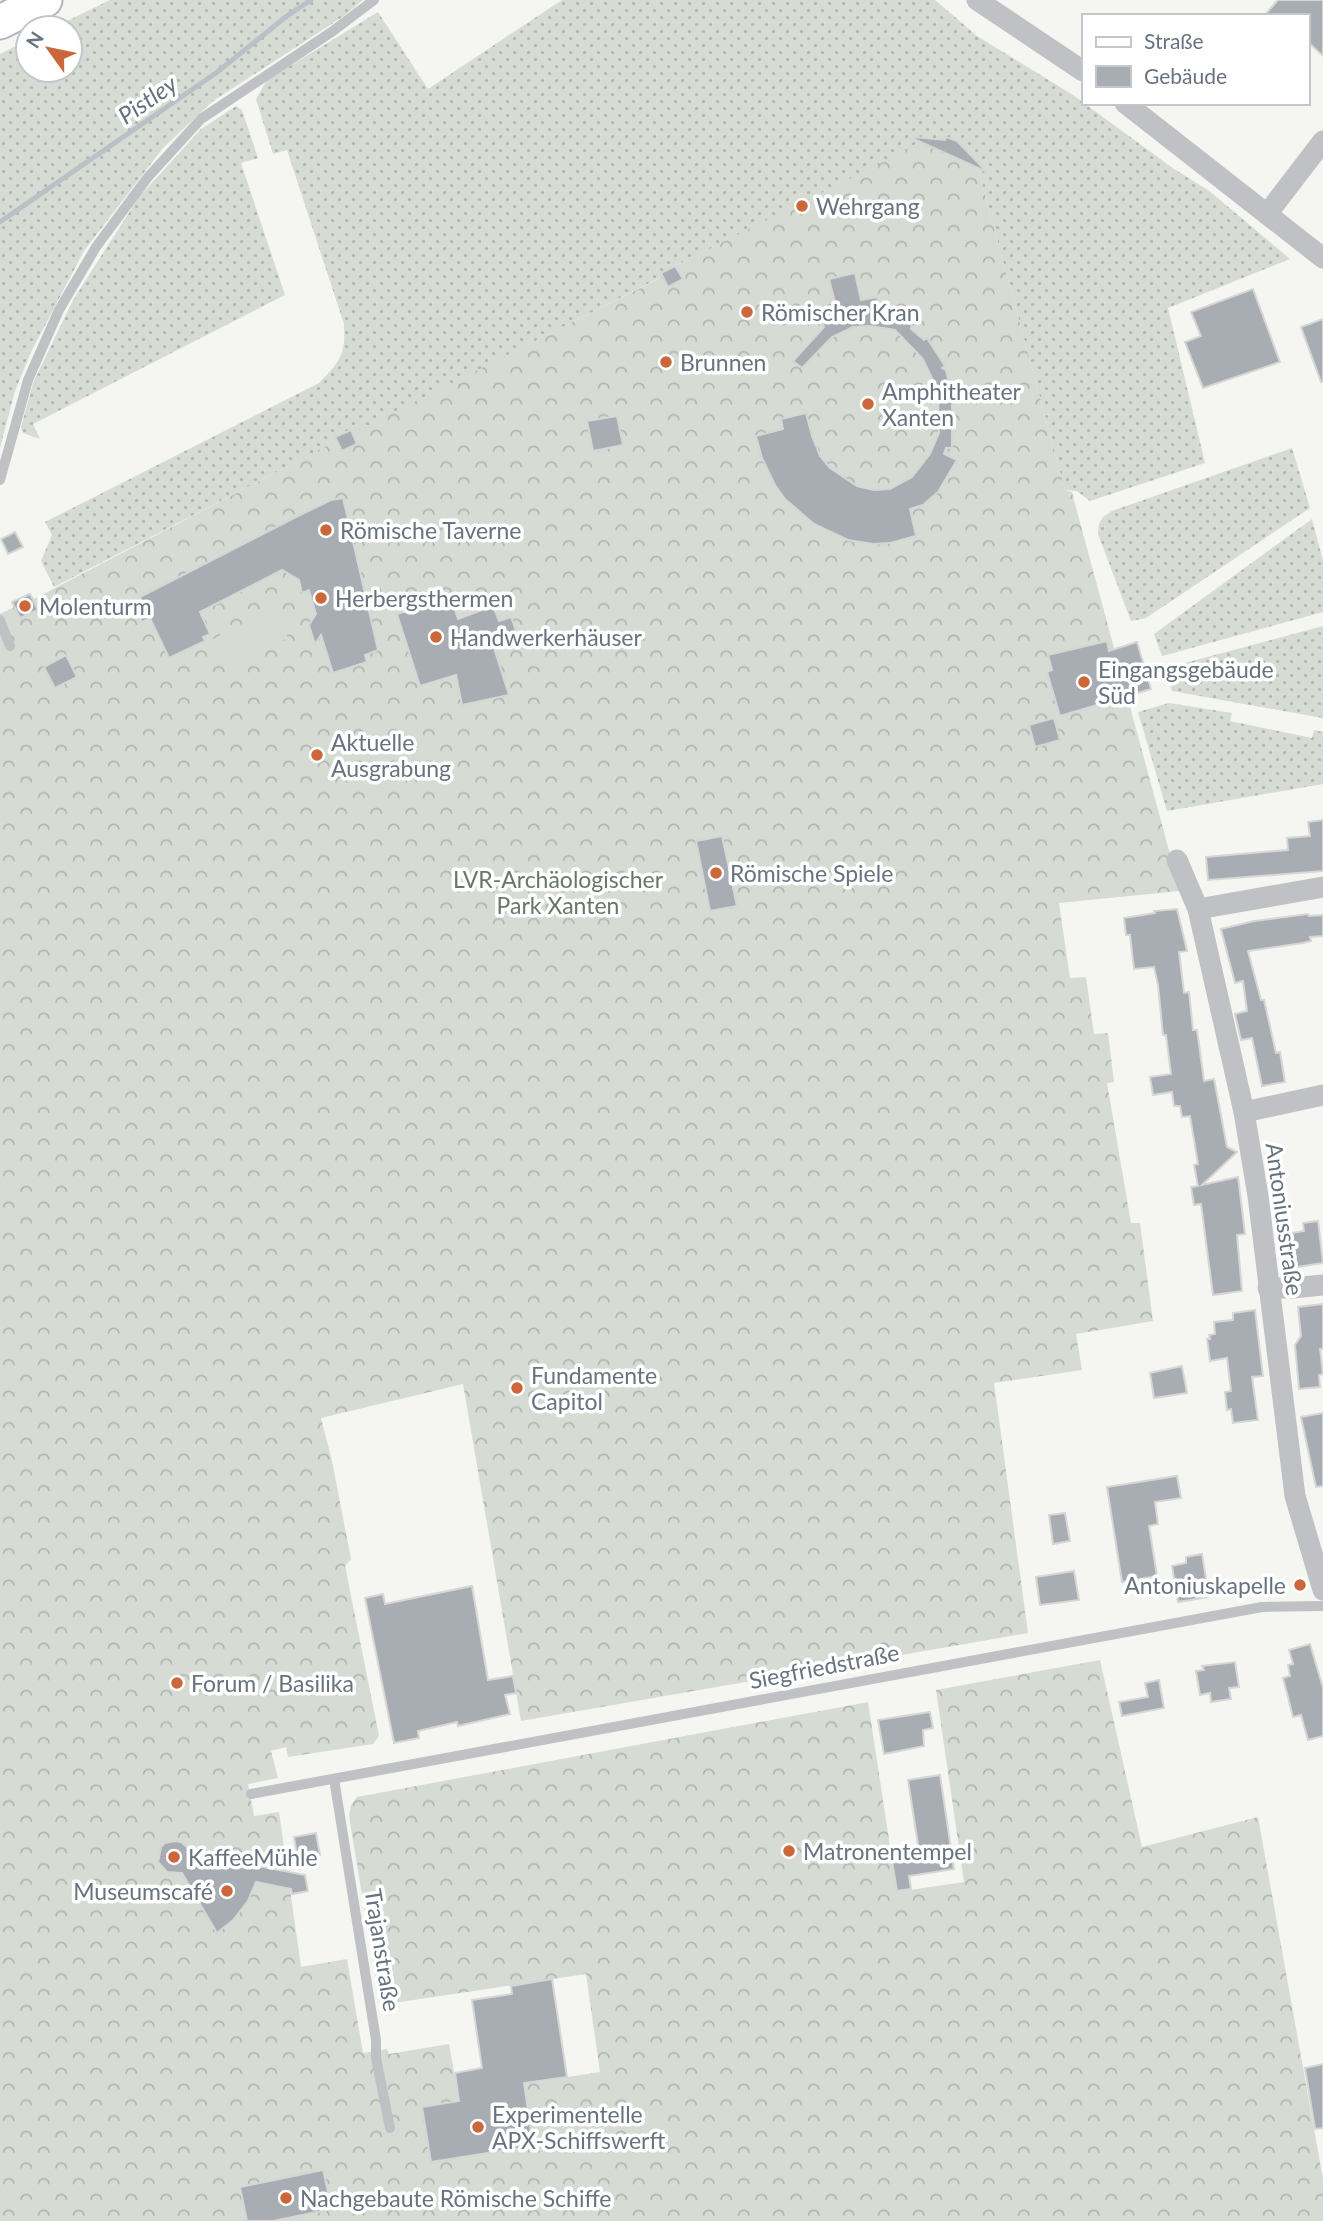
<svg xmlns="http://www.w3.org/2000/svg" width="1323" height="2221" font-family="Lato,sans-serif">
  <defs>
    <pattern id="grass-dots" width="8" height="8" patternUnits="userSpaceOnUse" patternTransform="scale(1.75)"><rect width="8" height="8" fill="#d6dbd4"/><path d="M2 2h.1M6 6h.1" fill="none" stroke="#b1b6b1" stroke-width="1.8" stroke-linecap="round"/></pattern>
    <pattern id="forest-crowns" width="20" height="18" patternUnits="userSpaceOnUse" patternTransform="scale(1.75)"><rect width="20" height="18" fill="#d6dbd4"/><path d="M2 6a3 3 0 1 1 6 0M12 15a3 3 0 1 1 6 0" fill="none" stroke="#b1b6b1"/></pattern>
  </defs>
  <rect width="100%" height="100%" fill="#f5f5f2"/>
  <!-- grass -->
  <g fill="url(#grass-dots)">
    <path d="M110,0H363L344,16L213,101L163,148L84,251L31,352L15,391L0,448V54L28,40V70H70V28H53Z"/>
    <path d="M562,0H935L977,36L1073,95L1174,169L1208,190L1290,259L1168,308L1205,463L1090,501L1077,491L1065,490L977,165C968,148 954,140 935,139L675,266L661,273L663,276L353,434L335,437L337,441L54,587L41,561L52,535L45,522L319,383C340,362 346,354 344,324L287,150L273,154L256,99L267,80L378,12L428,89Z"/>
    <path d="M236,106L242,110L258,158L241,163L285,295L33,424L40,439L23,433L21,427L33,383L73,300L139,197L201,129Z"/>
    <path d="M1292,448L1310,508L1146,618L1131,621L1098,534L1099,524L1103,517L1112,511Z"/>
    <path d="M1312,519L1323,561V612L1162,656L1154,634Z"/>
    <path d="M1323,626V718L1172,691L1166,668Z"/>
    <path d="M1169,703L1232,713L1230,721L1312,738L1314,730L1323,732V784L1167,811L1138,712Z"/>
  </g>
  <!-- forest -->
  <path fill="url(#forest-crowns)" d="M946,137L964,145L977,165L1065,490L1072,492L1075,504L1180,891L1059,903L1070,978L1086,977L1094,1034L1108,1033L1114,1082L1107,1083L1131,1223H1140L1153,1321L1076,1334L1082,1370L994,1383L1028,1633L521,1721L463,1384L321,1418L332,1461L351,1559L345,1566L379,1736L373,1744L288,1757L286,1747L271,1751L278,1778L248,1784L254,1816L279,1812L301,1967L347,1959L363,2053L387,2049L389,2054L449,2044L458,2094L600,2072L586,1974L380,2005L349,1816L351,1805L357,1797L868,1702L897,1892L964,1882L936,1690L1100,1660L1142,1847L1258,1817L1323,2179V2221H0V614L14,607L12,602L29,593L34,599L336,441L335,437L351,429L353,433L662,277L661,273L925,141L945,140Z"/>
  <!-- garden -->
  <path fill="#d6dbd4" d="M274,608L288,638L224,668L211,640Z"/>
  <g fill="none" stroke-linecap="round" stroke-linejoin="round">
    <!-- stream -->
    <path stroke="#b8c1c5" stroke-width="5" d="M0,222L216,73L287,16L311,0"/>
  </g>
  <!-- building -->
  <g fill="#a8adb3" stroke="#d6d6d5" stroke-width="2">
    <path d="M1278,0H1323V56L1307,41V16H1264Z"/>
    <path d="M914,137L945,140L946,137L957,141L987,172L914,139Z"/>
    <path d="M675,266L683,279L668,287L661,273Z"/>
    <path d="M855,273L861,300L877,297L881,314L892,318L894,316L912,325L911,329L924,340L927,338L945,366L942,368L946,370L954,404L952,405V422L955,423L952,431V448H946L944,454L957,460L938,492L923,505L910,509L916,536L890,543L873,544L848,540L814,524L785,499L775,485L762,458L756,436L783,429L781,419L806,413L812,436L820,456L830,468L857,486L874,490L890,489L912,477L930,454L939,433L938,391L923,359L895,330L870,326L853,327L832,337L802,368L793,361L824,327L819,310L836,306L829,279Z"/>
    <path d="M1253,289L1280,362L1203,388L1185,342L1201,336L1191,312Z"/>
    <path d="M1323,319V382H1321L1301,327Z"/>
    <path d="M617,416L623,445L593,451L587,421Z"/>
    <path d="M351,430L357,444L342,451L335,437Z"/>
    <path d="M343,498L378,650L365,655L367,662L333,673L321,635L315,644L309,625L316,614L309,590L302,593L299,580L282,570L200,612L210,634L203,637L205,641L169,658L150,618L142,622L133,605L142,601L140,597L298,516L331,500Z"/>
    <path d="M15,532L23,547L8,554L1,539Z"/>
    <path d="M30,594L38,610L20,618L12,602Z"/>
    <path d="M451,597L458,619L493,606L499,621L511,617L519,639L494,648L509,695L462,705L456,675L420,686L397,614Z"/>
    <path d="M1107,641L1109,651L1137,642L1151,689L1060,716L1047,672L1052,670L1048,655Z"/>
    <path d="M66,655L77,677L55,688L44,667Z"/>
    <path d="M1054,718L1060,740L1035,747L1029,725Z"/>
    <path d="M1323,820V871L1208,880L1206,857L1288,850L1287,838L1310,836L1308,822Z"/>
    <path d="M722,836L737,906L710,911L696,841Z"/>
    <path d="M1177,909L1187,951L1179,952L1184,993L1189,992L1193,1030H1197L1204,1081L1214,1079L1227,1147L1237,1152L1202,1185L1238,1177L1245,1234L1237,1235L1242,1291L1213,1295L1201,1204L1194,1205L1191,1187L1198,1186L1194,1165L1198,1164L1190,1116L1182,1117L1180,1106H1174L1172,1092L1153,1095L1150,1077L1171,1074L1166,1035H1163L1158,985L1154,967L1134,969L1130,935H1126L1124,918L1155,913L1154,911Z"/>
    <path d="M1308,914L1309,916L1323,915V936L1310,937L1311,941L1303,943L1248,951L1261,1000H1264L1276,1053L1280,1052L1285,1082L1262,1086L1252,1038L1241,1040L1235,1014L1247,1011L1243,981L1235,983L1221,929L1254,921Z"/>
    <path d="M1318,1221L1323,1263L1297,1267L1292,1233L1304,1231L1303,1223Z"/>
    <path d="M1323,1304V1349H1320L1323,1374L1319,1375L1320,1387L1299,1389L1295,1345L1301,1336L1298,1307Z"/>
    <path d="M1255,1310L1263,1376L1252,1377L1258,1420L1233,1423L1231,1409L1227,1410L1225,1392L1231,1391L1227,1358L1210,1361L1207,1339H1210L1209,1335L1215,1334L1214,1322L1233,1320V1313Z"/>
    <path d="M1182,1366L1187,1393L1154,1398L1150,1373Z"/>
    <path d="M1323,1413V1486L1316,1487L1301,1417Z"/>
    <path d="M1177,1476L1181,1498L1155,1502L1158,1524L1149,1526L1157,1576L1122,1582L1107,1487Z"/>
    <path d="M1065,1513L1070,1541L1053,1544L1049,1515Z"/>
    <path d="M1202,1554L1209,1597L1178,1602L1172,1566L1186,1563V1557Z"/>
    <path d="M1074,1571L1079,1600L1040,1605L1036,1577Z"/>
    <path d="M472,1586L488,1680L513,1676L516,1693L505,1695L510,1714L458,1726L457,1722L418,1731L419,1738L394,1743L365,1598L383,1594L385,1604Z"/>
    <path d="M1310,1644L1323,1688V1736L1308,1740L1301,1715L1293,1717L1283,1678L1290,1676L1288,1665L1293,1664L1289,1650Z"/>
    <path d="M1235,1662L1239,1687L1229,1688L1231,1699L1211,1702L1210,1693L1200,1695L1196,1671L1204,1670L1202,1666Z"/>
    <path d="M1159,1680L1164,1708L1122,1716L1119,1702L1148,1697L1145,1683Z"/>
    <path d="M930,1712L933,1728L923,1730L924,1746L884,1754L878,1720Z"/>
    <path d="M940,1775L954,1869L909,1876L911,1889L897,1891L891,1855L919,1851L908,1780Z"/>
    <path d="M316,1833L320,1855H317L319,1865L299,1869L294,1837Z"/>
    <path d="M175,1841L181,1842L195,1854L305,1875L308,1891L292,1894L291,1889L256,1882L248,1901L233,1920L217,1933L182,1873L167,1872L158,1862L161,1847L165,1843Z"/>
    <path d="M552,1979L567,2077L524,2083L533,2146L431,2162L422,2107L459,2101L455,2073L482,2068L472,2000L512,1994L511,1986Z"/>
    <path d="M1323,2064V2128L1315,2129L1305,2068Z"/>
    <path d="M323,2170L332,2209L273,2221H247L240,2187Z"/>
  </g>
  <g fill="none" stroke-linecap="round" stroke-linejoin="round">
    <!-- primary casing -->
    <g stroke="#b2b5b9" stroke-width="37">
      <path id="primary" d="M0,22L45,0"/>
    </g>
    <!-- service -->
    <g stroke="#bfc1c5" stroke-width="10">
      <path d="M0,480L28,380L59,310L96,247L148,177L201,119L333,31L374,0"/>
      <path d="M0,620L10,646"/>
      <path d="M334,1779L376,2040V2058L390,2128"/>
      <path d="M251,1794L1262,1607L1323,1606"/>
    </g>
    <!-- minor -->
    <g stroke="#bfc1c5" stroke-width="21">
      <path d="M977,0L1083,71"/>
      <path d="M1125,103L1323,258"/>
      <path d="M1267,214L1323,141"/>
      <path d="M1177,860L1198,909L1244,1112L1258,1196L1295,1496L1323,1590"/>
      <path d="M1198,909L1323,887"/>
      <path d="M1244,1112L1323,1095"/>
      <path d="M1268,1288H1293L1323,1285"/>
    </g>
    <!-- primary -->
    <use href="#primary" stroke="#fff" stroke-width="33"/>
  </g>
  <!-- markers -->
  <g fill="#cc663b" stroke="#fff" stroke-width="2.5">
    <circle cx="802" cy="206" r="7"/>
    <circle cx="747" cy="312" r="7"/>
    <circle cx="666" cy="362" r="7"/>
    <circle cx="868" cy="404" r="7"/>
    <circle cx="326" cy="530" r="7"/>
    <circle cx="321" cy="598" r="7"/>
    <circle cx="25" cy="606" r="7"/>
    <circle cx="436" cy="637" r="7"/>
    <circle cx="1084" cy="682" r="7"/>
    <circle cx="317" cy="755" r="7"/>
    <circle cx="716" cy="873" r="7"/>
    <circle cx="517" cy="1388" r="7"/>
    <circle cx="1300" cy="1585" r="7"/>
    <circle cx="177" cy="1683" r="7"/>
    <circle cx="789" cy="1851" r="7"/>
    <circle cx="174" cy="1857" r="7"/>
    <circle cx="227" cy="1891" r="7"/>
    <circle cx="478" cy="2127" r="7"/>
    <circle cx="286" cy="2198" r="7"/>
  </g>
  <g text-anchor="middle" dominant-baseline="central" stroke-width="7" stroke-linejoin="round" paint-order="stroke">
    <!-- poi labels -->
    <g font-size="23" fill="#68737f" stroke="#fff" text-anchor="start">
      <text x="816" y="206">Wehrgang</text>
      <text x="761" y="312">Römischer Kran</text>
      <text x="680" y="362">Brunnen</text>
      <text x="882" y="391">Amphitheater<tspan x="882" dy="26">Xanten</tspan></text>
      <text x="340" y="530">Römische Taverne</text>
      <text x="335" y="598">Herbergsthermen</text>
      <text x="39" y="606">Molenturm</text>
      <text x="450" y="637">Handwerkerhäuser</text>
      <text x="1098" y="669">Eingangsgebäude<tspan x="1098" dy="26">Süd</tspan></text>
      <text x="331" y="742">Aktuelle<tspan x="331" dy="26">Ausgrabung</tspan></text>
      <text x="730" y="873">Römische Spiele</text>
      <text x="531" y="1375">Fundamente<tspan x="531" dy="26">Capitol</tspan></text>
      <text x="1286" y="1585" text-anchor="end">Antoniuskapelle</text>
      <text x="191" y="1683">Forum / Basilika</text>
      <text x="803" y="1851">Matronentempel</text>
      <text x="188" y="1857">KaffeeMühle</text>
      <text x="213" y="1891" text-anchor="end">Museumscafé</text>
      <text x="492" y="2114">Experimentelle<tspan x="492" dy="26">APX-Schiffswerft</tspan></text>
      <text x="300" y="2198">Nachgebaute Römische Schiffe</text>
    </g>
    <!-- park labels -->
    <g font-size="23" fill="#687766" stroke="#fff">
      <text x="558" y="879">LVR-Archäologischer<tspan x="558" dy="26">Park Xanten</tspan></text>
    </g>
    <!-- street labels -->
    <g font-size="23" fill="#68737f" stroke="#fff">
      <text transform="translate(1285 1219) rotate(82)">Antoniusstraße</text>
      <text transform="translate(824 1666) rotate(-11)">Siegfriedstraße</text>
      <text transform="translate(383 1950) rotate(81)">Trajanstraße</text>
    </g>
    <!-- water labels -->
    <g font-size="24" font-style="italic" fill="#63737c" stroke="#fff">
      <text transform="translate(147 99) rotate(-35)">Pistley</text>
    </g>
  </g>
  <!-- legend -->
  <rect x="1082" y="14" width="228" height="91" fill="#ffffff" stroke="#c3c7cc" stroke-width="2"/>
  <rect x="1096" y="37" width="35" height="10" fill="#ffffff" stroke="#c3c7cc" stroke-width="2"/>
  <text x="1144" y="49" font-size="21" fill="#68737f">Straße</text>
  <rect x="1096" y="66" width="35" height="21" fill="#a8adb3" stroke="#c3c7cc" stroke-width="2"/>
  <text x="1144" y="84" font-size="21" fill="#68737f">Gebäude</text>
  <!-- north arrow -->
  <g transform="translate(49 49) rotate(303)"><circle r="33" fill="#ffffff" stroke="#c3c7cc" stroke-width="2"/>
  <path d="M0-5L12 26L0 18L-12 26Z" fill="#cc663b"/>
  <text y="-10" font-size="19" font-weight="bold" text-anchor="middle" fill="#68737f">N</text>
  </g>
</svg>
